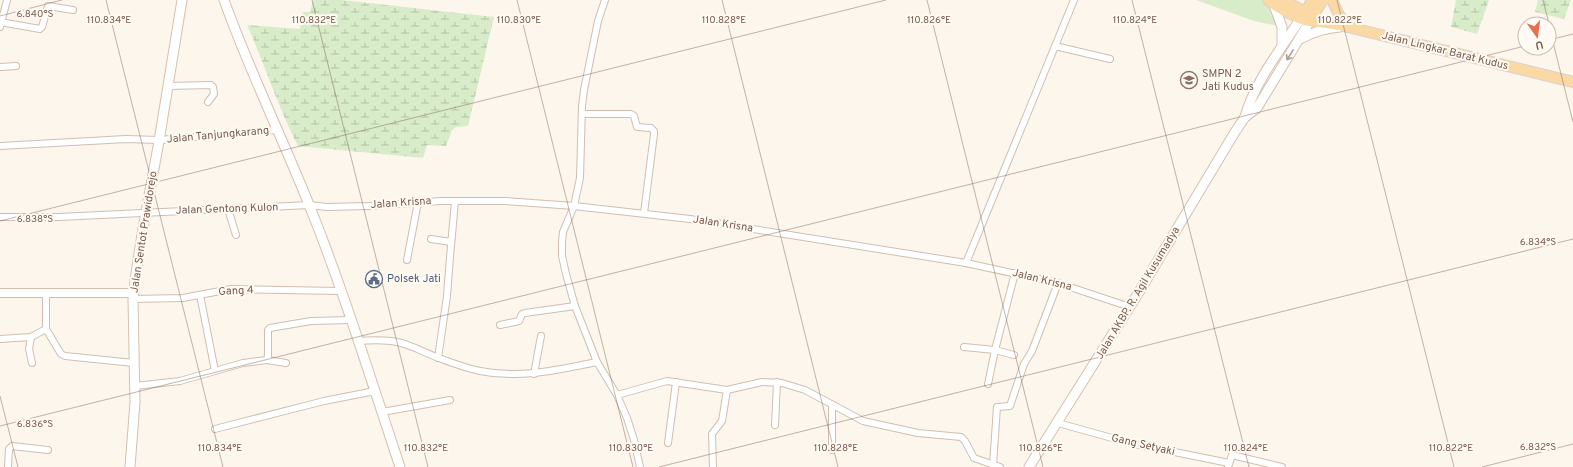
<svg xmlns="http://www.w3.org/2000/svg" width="1573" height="467" font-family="Overpass,sans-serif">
  <defs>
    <pattern id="wetland-marsh" width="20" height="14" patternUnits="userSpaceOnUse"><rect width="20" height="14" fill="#d8ecc9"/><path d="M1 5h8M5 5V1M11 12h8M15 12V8" fill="none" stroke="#b4c2a5"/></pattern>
  </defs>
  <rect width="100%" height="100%" fill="#fdf6ec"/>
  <!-- wetland -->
  <g fill="url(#wetland-marsh)">
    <path d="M313,0H342L494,17L468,126L456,127L452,130L446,146L427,145L423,158L298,146C278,107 265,65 247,25L300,29L303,12H310Z"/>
    <path d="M1456,0H1489L1477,34L1451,27Z"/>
    <path d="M1538,0H1571L1564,19L1535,12Z"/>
  </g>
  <!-- park -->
  <path fill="#d8ecc9" d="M1196,0H1263L1269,5L1278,26L1254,21Z"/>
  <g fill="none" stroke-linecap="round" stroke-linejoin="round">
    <!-- minor casing -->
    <g stroke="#d1beb0" stroke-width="8">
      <g id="minor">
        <path d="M605,0L598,21L584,90L582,106L580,178L574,206L563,232L562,242V256L566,274L575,306L597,362L617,395L627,418L634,440L640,467"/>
        <path d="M0,22L40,29L42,27L48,6L73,10"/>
        <path d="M0,27L7,0"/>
        <path d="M1055,46L1110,59"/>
        <path d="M0,67L16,66"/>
        <path d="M168,86L211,85L213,87L214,94L208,102"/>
        <path d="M582,114H631L634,116L637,127L651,128L654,131V134L644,213"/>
        <path d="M0,146L126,139L159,140L276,130"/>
        <path d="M228,209L236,235"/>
        <path d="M0,217H59L309,205L327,207L369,206L441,201H506L574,206L690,219L966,263L1058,283L1130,307"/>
        <path d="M431,239L451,242"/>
        <path d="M407,260L418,202"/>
        <path d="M966,263L1074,0"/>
        <path d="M46,292V329L61,354L65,356L134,363"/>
        <path d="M200,295L215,371"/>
        <path d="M133,299L183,298L231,289L340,291"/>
        <path d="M500,325L519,321L522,314L525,313L575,306"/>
        <path d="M31,337L29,349L32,363"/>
        <path d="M0,339L31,337L46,329"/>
        <path d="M357,341C370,340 384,339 397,342C412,345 425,353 439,358C452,363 466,368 480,371C520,379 557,370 597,362"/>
        <path d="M964,347L995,350L1014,355"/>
        <path d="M438,358L447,296L450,257L455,201"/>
        <path d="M267,360L286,363"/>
        <path d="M534,374L541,336"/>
        <path d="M988,384L995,350L1015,273"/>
        <path d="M135,386L180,381L243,363L267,360L268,355V330L270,328L311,321L350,320"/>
        <path d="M617,395L667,381L727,390L762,382L782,383L805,390L863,421L918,433L961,437L965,441L974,458L1000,467"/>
        <path d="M832,406V450"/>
        <path d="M382,412L450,400"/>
        <path d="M1058,423L1130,443L1229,463"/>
        <path d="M775,425L777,382"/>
        <path d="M215,429L324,401L375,391"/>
        <path d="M668,443L676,382"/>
        <path d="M993,465L997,407L1010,406L1024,364L1032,351L1058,283"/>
        <path d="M8,467L9,449L12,446L48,450"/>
        <path d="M713,467L712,434L722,421L727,390"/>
        <path d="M1228,467L1232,455L1282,467"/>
      </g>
    </g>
    <!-- tertiary casing -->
    <g stroke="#d1beb0" stroke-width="10">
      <path id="tertiary" d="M0,293H133"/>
    </g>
    <!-- secondary casing -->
    <g stroke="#d6c0b0" stroke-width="11">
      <g id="secondary">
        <path d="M224,0C249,70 282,137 310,207C344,292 371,380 400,467"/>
        <path d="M1274,5L1282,27V46"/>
        <path d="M1300,39C1313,32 1325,28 1340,27"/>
        <path d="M1245,117C1255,81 1281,49 1301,18"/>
        <path d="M130,467L135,402L133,299C138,246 150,193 159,141C167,94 174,47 182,0"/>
        <path d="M1029,467L1139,292L1235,132L1245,117L1257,108L1310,21"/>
      </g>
    </g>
    <!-- primary casing -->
    <g stroke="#dad1cd" stroke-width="12">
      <g id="primary">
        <path d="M1268,0C1277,7 1299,20 1310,21C1323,22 1335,24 1348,27L1573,82"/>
        <path d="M1283,0L1313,16L1316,19"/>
        <path d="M1332,0L1339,15L1348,27"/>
        <path d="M1303,17L1312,0"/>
        <path d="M1310,20L1323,0"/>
      </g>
    </g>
    <!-- minor -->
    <use href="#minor" stroke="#fff" stroke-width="6"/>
    <!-- tertiary -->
    <use href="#tertiary" stroke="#fff" stroke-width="8"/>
    <!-- secondary -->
    <use href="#secondary" stroke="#fff" stroke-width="9"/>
    <!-- primary -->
    <use href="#primary" stroke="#fbd9a5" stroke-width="10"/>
  </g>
  <!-- one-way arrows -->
  <defs><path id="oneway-shaft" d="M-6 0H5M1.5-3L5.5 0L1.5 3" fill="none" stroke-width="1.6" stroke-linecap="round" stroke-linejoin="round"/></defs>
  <use stroke="#af9d94" href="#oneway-shaft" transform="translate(1290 55) rotate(122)"/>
  <!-- ticks -->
  <path fill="none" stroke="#7a5c4d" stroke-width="1" stroke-opacity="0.45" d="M106,0L223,467M312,0L428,467M517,0L633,467M722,0L838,467M927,0L1043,467M1132,0L1249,467M1337,0L1454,467M1543,0L1549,24M0,16L62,0M1549,26L1573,122M1549,40L1573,34M0,221L886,0M0,396L18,467M0,426L1525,46M659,467L1573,239M1482,467L1573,444"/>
  <!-- icons -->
  <defs>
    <g id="school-ring" transform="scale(0.9)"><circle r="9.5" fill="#fffaf3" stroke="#8d6e63" stroke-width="1.5"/><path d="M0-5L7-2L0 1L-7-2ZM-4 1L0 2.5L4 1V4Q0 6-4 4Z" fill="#8d6e63"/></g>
    <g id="civic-ring" transform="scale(0.9)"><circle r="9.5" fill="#fffaf3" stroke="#5c6f8a" stroke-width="1.5"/><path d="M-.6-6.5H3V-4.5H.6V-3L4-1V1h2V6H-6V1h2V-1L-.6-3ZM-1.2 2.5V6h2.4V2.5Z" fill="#5c6f8a"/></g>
  </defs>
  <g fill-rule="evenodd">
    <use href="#school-ring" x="1189" y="80"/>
    <use href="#civic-ring" x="374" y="279"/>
  </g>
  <g text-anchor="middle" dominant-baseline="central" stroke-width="4" stroke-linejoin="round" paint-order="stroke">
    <!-- street labels -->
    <g font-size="11" fill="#7a5c4d" stroke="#fffaf3">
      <text transform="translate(1445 51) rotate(14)">Jalan Lingkar Barat Kudus</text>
      <text transform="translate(218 135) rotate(-5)">Jalan Tanjungkarang</text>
      <text transform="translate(401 203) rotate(-4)">Jalan Krisna</text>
      <text transform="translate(227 209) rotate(-2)">Jalan Gentong Kulon</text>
      <text transform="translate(723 224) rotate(9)">Jalan Krisna</text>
      <text transform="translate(144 232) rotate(-81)">Jalan Sentot Prawidorejo</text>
      <text transform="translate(1042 280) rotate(14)">Jalan Krisna</text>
      <text transform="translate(236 291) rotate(-3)">Gang 4</text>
      <text transform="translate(1138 293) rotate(-59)">Jalan AKBP. R. Agil Kusumadya</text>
      <text transform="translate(1143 445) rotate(13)">Gang Setyaki</text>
    </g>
    <!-- education labels -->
    <g font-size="11" fill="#785e54" stroke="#fffaf3" text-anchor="start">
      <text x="1202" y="74">SMPN 2<tspan x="1202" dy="13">Jati Kudus</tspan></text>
    </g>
    <!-- service labels -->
    <g font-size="11" fill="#4e5e75" stroke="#fffaf3" text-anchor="start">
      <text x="387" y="279">Polsek Jati</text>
    </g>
  </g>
  <g font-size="10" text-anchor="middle" fill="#7a5c4d" stroke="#fffaf3" stroke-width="4" stroke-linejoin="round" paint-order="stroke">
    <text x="35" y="17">6.840°S</text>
    <text x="109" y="23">110.834°E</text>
    <text x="314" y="23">110.832°E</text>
    <text x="519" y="23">110.830°E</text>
    <text x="724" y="23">110.828°E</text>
    <text x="929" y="23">110.826°E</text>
    <text x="1135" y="23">110.824°E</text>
    <text x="1340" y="23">110.822°E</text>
    <text x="35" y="222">6.838°S</text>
    <text x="1538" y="245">6.834°S</text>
    <text x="35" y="427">6.836°S</text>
    <text x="1538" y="450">6.832°S</text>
    <text x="220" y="451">110.834°E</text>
    <text x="426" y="451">110.832°E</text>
    <text x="631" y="451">110.830°E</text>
    <text x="836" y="451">110.828°E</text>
    <text x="1041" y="451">110.826°E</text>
    <text x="1246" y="451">110.824°E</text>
    <text x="1451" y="451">110.822°E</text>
  </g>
  <!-- north arrow -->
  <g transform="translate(1537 36) rotate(166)"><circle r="19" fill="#fffaf3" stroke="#cabbb1"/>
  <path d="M0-3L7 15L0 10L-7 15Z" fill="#e76f51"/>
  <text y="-6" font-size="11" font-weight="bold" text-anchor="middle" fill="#7a5c4d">U</text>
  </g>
</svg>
